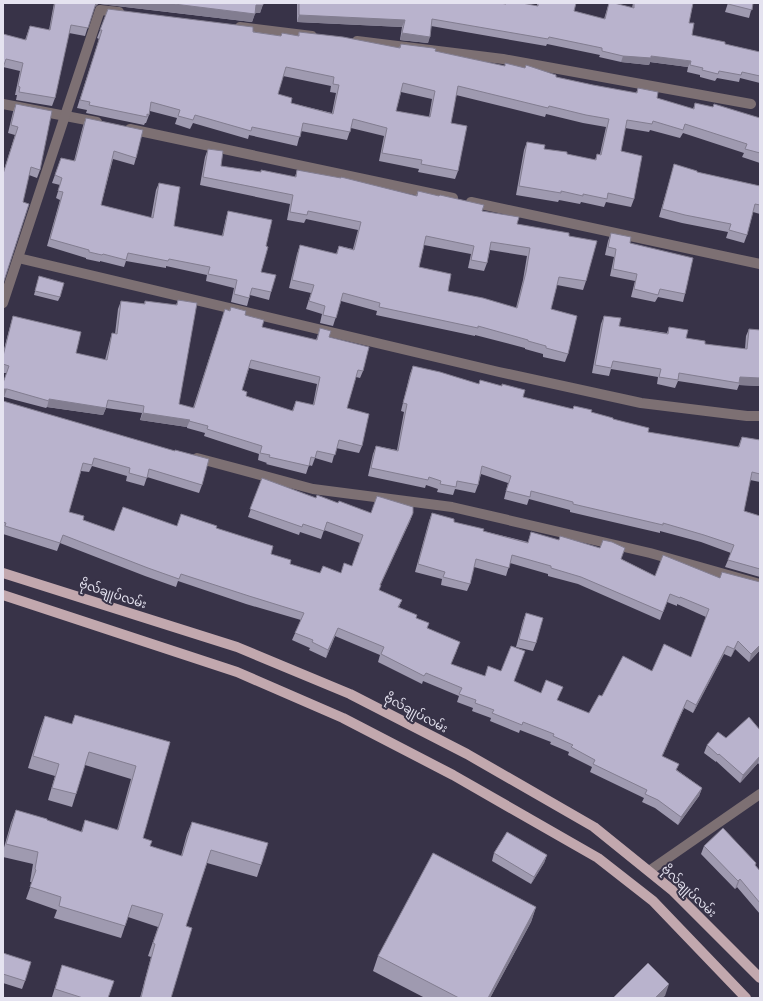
<svg xmlns="http://www.w3.org/2000/svg" width="763" height="1001" font-family="'Public Sans','Noto Sans Myanmar',sans-serif">
  <rect width="100%" height="100%" fill="#383348"/>
  <g fill="none" stroke-linecap="round" stroke-linejoin="round">
    <!-- minor -->
    <g stroke="#7d7073" stroke-width="10">
      <path d="M240,27L312,36"/>
      <path d="M357,41L503,59L751,104"/>
      <path d="M3,104L97,122"/>
      <path d="M130,129L453,198"/>
      <path d="M471,202L760,264"/>
      <path d="M18,258L499,372L641,403L747,416H760"/>
      <path d="M3,303L100,10L119,12"/>
      <path d="M197,458L313,489L452,507L650,553L760,584"/>
      <path d="M649,871L760,794"/>
    </g>
    <!-- major -->
    <g stroke="#c2a8ae" stroke-width="10">
      <path d="M3,573L237,647L350,694L467,754L594,827L672,890L760,978"/>
      <path d="M3,595L237,672L343,718L453,775L598,858L653,901L746,998"/>
    </g>
  </g>
  <!-- wall -->
  <g fill="#9f9ab0" fill-rule="evenodd">
    <path d="M54,3H263L260,13H255L252,22L100,4H98L94,7L85,36L69,33L55,98L52,106L16,100L17,95H15L20,71L3,67V34L25,40L30,26L49,30Z"/>
    <path d="M297,3H500L505,4V3H522L537,6V3H576L574,11L604,19L609,3L632,8L633,3H693L689,23L692,35L725,44L760,52V83L740,78L739,82L717,78L715,81L700,77V75L687,72L688,67L650,62L649,65L621,62L599,57L600,55L547,44L546,46L431,26L428,43L400,40L402,27L297,22Z"/>
    <path d="M728,3H753L749,18L725,12Z"/>
    <path d="M108,9L281,36L282,33L298,36L299,32L399,48L401,44L435,51L593,85L636,93L638,88L657,98L693,109L695,103L760,118V163L742,157L744,153L683,133L680,138L650,130L649,132L625,128L621,151L634,199L631,207L606,202L604,207L581,202L580,204L559,200L558,202L516,195L524,150L527,142L544,149L595,160L597,154H600L606,127L583,123L546,114L545,117L456,95L451,123L458,171L455,179L418,172L419,169L379,161L384,136L351,128L347,140L301,131L297,146L249,135L248,139L193,123L190,129L175,124L177,118L150,111L149,115L146,123H145L144,125L86,113L87,110L77,108L99,39L97,38ZM283,76L331,86L330,92L336,93L332,113L291,103L278,94ZM401,92L432,99L429,117L396,111Z"/>
    <path d="M16,104L40,170L37,178L29,175L3,284V173L15,135L8,133L13,112Z"/>
    <path d="M86,118L136,158L134,165L113,159L101,205L151,218L156,190L159,183L174,226L222,236L226,218L228,211L261,272L271,292L269,300L250,295L247,306L231,302L234,288L206,281L207,275L166,266V268L126,261L124,267L100,261V262L86,259V258L47,246L60,200L56,198L60,185L52,183L61,158L74,161L83,126Z"/>
    <path d="M208,149L221,166L261,172V170L295,177L297,170L416,196L418,191L482,211L517,224L569,236L586,281L583,290L557,285L551,309L568,354L565,362L543,357V354L525,349V348L475,335V336L376,315L377,311L341,301L333,326L320,323L322,314L306,309L311,293L289,288L297,254L300,245L336,254L339,246L353,249L358,230L306,219L304,223L287,220L290,204L200,185L205,157ZM424,245L471,254L468,268L484,271L487,263L490,250L527,256L523,280L516,308L448,291L419,267Z"/>
    <path d="M674,164L697,172L760,186V214L753,212L747,235L744,243L726,238L728,232L682,223L659,217L672,172Z"/>
    <path d="M611,233L630,243L685,294L683,302L658,297L655,302L631,297L635,281L610,276L614,257L605,255L608,241Z"/>
    <path d="M39,276L60,297L58,301L34,295Z"/>
    <path d="M178,300L179,404L193,408L225,309L229,311L231,307L245,315L262,327L316,340L320,328L363,371L360,378L356,377L347,408L362,446L359,453L336,448L332,463L315,458L312,466L309,465L306,474L266,464L267,463L258,460L259,454L204,436L205,433L187,428V427L140,420L142,413L106,408L103,415L47,407L46,408L4,397L6,373H3V353L11,323L13,316L76,353L105,360L110,340L112,333L115,334L118,309L121,301L144,304L145,301L176,305ZM249,368L317,384L313,405L296,401L292,411L246,396L242,390Z"/>
    <path d="M604,316L619,326L667,333L669,327L686,338L705,344L745,349L746,336L749,329L760,386L739,385L737,390L678,381L675,388L657,384L658,377L611,369L609,376L592,373L601,324Z"/>
    <path d="M413,366L523,397L573,409L574,406L591,412L648,432L738,447L742,437L760,440V482L750,480L744,511L760,516V577L725,567L731,553L701,542L660,531V533L570,512V510L529,499L527,505L504,499L508,483L481,474L478,485L475,493L455,489L453,495L437,492L438,489L426,485L425,488L368,476L373,454L376,446L397,450L404,412L401,411L410,374Z"/>
    <path d="M3,401L202,485L199,493L147,477L144,486L126,481L127,476L92,466L89,472L81,471L69,512L83,520L114,531L177,526L216,528L290,564L320,573H341L352,566L360,543L324,530L321,539L300,532L299,535L248,517L262,478L316,498L338,503L371,513H413L410,521L380,585L379,590L402,600L399,607L416,618L429,623L427,629L457,650L451,664L485,676L514,681L557,700L589,713L602,696L652,671L691,657L706,617L677,604V606L667,602L660,620L578,584L548,576V574L510,563L506,576L474,567L470,584L467,591L441,585L442,579L415,572L429,521L432,513L454,522L483,531L528,542L531,532L621,559L655,576L720,578L760,582V650L749,662L735,649L731,657L724,654L693,713L684,708L662,756L677,770L702,788L699,796L678,825L655,808L642,802L644,798L590,772L592,767L568,755L569,752L550,744L551,742L520,730L519,733L490,721L491,718L472,711L473,708L457,702L459,696L423,681L422,684L378,662L380,655L335,636L326,658L309,650L310,648L292,640L301,620L246,604L178,581L176,587L145,576L60,543L57,551L3,534Z"/>
    <path d="M526,613L536,643L533,651L516,647L523,621Z"/>
    <path d="M75,715L170,742L143,838L150,846L181,856L187,834L192,822L261,865L257,877L207,863L186,926L171,998H140L151,957L148,956L158,927L128,917L121,938L54,918L57,910L26,899L32,882H30L33,864L3,857V851L11,823L16,810L81,832L85,820L117,830L131,779L85,765L76,794L72,807L48,800L55,776L28,768L40,729L45,716L72,724Z"/>
    <path d="M760,730V766L758,763L740,783L716,761V762L704,753L707,745L726,738Z"/>
    <path d="M704,846L756,863L755,866L760,871V914L737,887L735,889L701,854Z"/>
    <path d="M494,853L547,855L544,863L531,884L492,861Z"/>
    <path d="M536,907L531,922L490,998H425L373,971L378,956Z"/>
    <path d="M3,953L25,981L22,989L3,983Z"/>
    <path d="M62,965L108,998H54L52,997Z"/>
  </g>
  <!-- shaded-wall -->
  <g fill="#827d90">
    <path d="M96,3H166L255,14L252,22L100,4H98L94,8Z"/>
    <path d="M256,5H263L260,13H253Z"/>
    <path d="M299,15L405,20L402,27L297,22Z"/>
    <path d="M402,33L430,37L428,43L400,40Z"/>
    <path d="M623,56H651L691,61L688,67L650,62L649,65L621,62Z"/>
    <path d="M740,377L760,378V386L739,385Z"/>
    <path d="M4,389H7L4,397H3V390Z"/>
    <path d="M49,399L106,408L103,415L47,407Z"/>
    <path d="M143,413L190,420L187,427L140,420Z"/>
    <path d="M413,513L410,521L377,593L380,585Z"/>
    <path d="M338,628L335,636L326,658L328,650Z"/>
    <path d="M738,641L735,649L731,657L734,649Z"/>
    <path d="M760,645V650L749,662L751,654Z"/>
    <path d="M727,646L724,654L693,713L696,705Z"/>
    <path d="M687,700L684,708L659,764L662,756Z"/>
    <path d="M760,756L758,763L740,783L743,775Z"/>
    <path d="M702,788L699,796L678,825L681,817Z"/>
    <path d="M547,855L544,863L531,884L534,877Z"/>
    <path d="M740,879L737,887L735,889L738,881Z"/>
    <path d="M536,907L531,922L490,998H488Z"/>
    <path d="M669,984L665,996L662,998H655Z"/>
  </g>
  <!-- building -->
  <g fill="#b9b3cd" stroke="#827d90" fill-rule="evenodd">
    <path d="M55,3H96L88,28L71,25L55,98L19,92L20,87L18,86L23,63L6,59L3,68V34L26,40L30,26L50,30Z"/>
    <path d="M166,3H263V5H256L255,14Z"/>
    <path d="M299,3H500L506,4V3H522L538,6V3H576L574,11L605,19L609,3H614L634,8V3H693L689,23H694L692,35L725,42V44L760,52V76L742,72L741,75L719,71L718,74L702,70L703,68L690,65L691,61L651,56V58L623,56L602,51V48L549,37L548,39L432,19L430,37L402,33L405,20L299,15Z"/>
    <path d="M728,3H753L752,10L728,4Z"/>
    <path d="M108,9L253,27V32L281,36L282,33L299,36V32L343,37L400,48L401,44L433,48L436,49L435,51L505,66V63L525,68L526,65L556,75V77L593,85L637,93L638,88L658,92L657,98L694,109L695,103L713,107L714,104L760,118V153L745,149L747,144L685,124L683,130L653,121L652,124L627,120L621,151L642,156L634,199L608,193L607,199L583,194V196L561,191V193L519,186L527,142L545,145L544,149L567,152V154L596,160L597,154L601,155L609,119L586,115L549,106L548,108L458,86L451,123L467,126L458,171L421,164L422,160L382,153L387,128L353,119L350,132L303,123L300,137L252,127L251,131L195,115L193,120L178,116L180,110L151,102L149,115L147,114V117L89,105L90,102L80,100L102,30H100ZM286,67L334,77L333,84L339,85L333,114L291,103L292,98L278,94ZM403,83L435,91L430,117L396,111Z"/>
    <path d="M16,104L52,111L40,170L31,167L23,202L29,204L3,284V174L18,127L11,125Z"/>
    <path d="M86,118L143,130L136,158L114,151L101,205L153,218L159,183L180,187L174,226L223,236L228,211L272,220L266,246L268,247L261,272L276,275L271,292L252,288L249,298L234,294L237,280L208,274L210,267L169,259L168,261L128,253L126,260L103,254L102,255L89,252V250L50,239L63,192L58,191L62,178L55,175L61,158L75,161Z"/>
    <path d="M208,149L223,151L221,166L261,172V170L296,177L297,170L341,178V177L417,196L418,191L439,196L440,195L484,205L482,211L519,217L517,224L569,233V236L597,241L586,281L559,277L551,309L577,316L568,354L546,348V346L528,341V340L478,326V328L379,307L380,303L343,293L336,318L323,315L325,306L309,301L314,285L292,280L300,245L337,254L339,246L354,250L361,222L308,211L307,215L290,212L293,195L203,177ZM426,236L474,246L471,260L487,263L491,242L530,248L526,272L517,308L483,298L448,291L451,274L419,267Z"/>
    <path d="M674,164L697,171V172L760,186V205L755,204L747,235L729,230L731,224L685,215L662,209Z"/>
    <path d="M611,233L631,237L630,243L693,258L685,294L660,289L658,295L634,289L637,274L613,269L616,249L608,247Z"/>
    <path d="M39,276L64,283L60,297L35,291Z"/>
    <path d="M178,300L197,303L179,404L194,408L225,309L230,311L231,307L246,311L245,315L264,320L262,327L317,340L320,328L331,331L329,337L369,347L363,371L358,370L347,408L369,414L362,446L339,440L335,455L317,451L315,458L311,457L309,466L269,457L270,455L260,453L262,446L207,429L208,426L189,421L190,420L143,413L144,406L108,400L106,408L49,399V401L7,389H4L3,390V383L9,366L3,364V356L13,316L81,332L76,353L107,360L112,333L117,334L121,301L145,304V301L177,305ZM251,360L320,377L314,405L296,401L293,411L246,396L247,392L242,390Z"/>
    <path d="M604,316L621,318L619,326L668,334L669,327L688,330L686,338L705,341V344L747,349L749,329L760,330V378L740,377L739,383L679,373L678,380L659,377L661,369L613,361L611,368L595,365Z"/>
    <path d="M413,366L440,372L479,384L480,380L502,386V384L525,390L523,397L573,409L574,406L592,410L591,412L613,418V419L649,428L648,432L739,447L742,437L760,440V474L752,472L744,511L760,516V569L728,560L734,545L704,535L663,523V525L573,504V502L531,491L530,497L506,491L511,476L482,466L478,485L457,481L456,487L440,484L441,481L429,477L428,480L371,468L376,446L398,451L407,404L403,403Z"/>
    <path d="M3,401L175,451V450L209,459L202,485L149,469L147,478L129,473L130,468L94,458L92,465L83,463L69,512L84,516L83,520L114,531L123,507L177,526L181,514L217,526L216,528L273,546L271,554L291,560L290,564L320,573L323,566L341,573L344,563L352,566L363,535L327,522L324,531L303,524L302,527L250,509L262,478L316,498L317,495L338,503L339,501L371,513L377,496L413,507V513L380,585H381L379,590L402,600L398,607L417,615L416,618L429,623L427,628L460,642L451,664L485,676L488,666L501,671L511,646L525,651L514,681L541,693L546,680L563,687L557,700L589,713L599,695L602,696L623,656L652,671L664,644L691,657L709,609L680,597V598L670,594L663,612L581,577L551,568V566L512,555L509,568L476,559L470,584L443,577L445,572L418,564L432,513L454,519V522L484,529L483,531L528,543L531,532L559,540L560,536L600,548L603,540L612,542L625,548L621,559L655,576L663,555L720,578L722,572L760,582V645L751,654L738,641L734,649L727,646L696,705L687,700L662,756L679,764L676,770L702,788L681,817L658,800L645,794L647,790L593,764L595,760L571,747L573,745L553,736L554,734L523,722L522,725L492,713L494,710L475,703L476,700L459,694L462,688L426,673L424,676L381,654L384,647L338,628L328,650L312,642L313,640L295,633L304,613L249,596L181,574L179,579L148,568L63,535L60,543L5,526L6,523L3,522Z"/>
    <path d="M526,613L543,618L536,643L519,639Z"/>
    <path d="M75,715L170,742L143,838L152,841L150,846L182,856L192,822L268,843L261,865L211,850L186,926L192,928L171,998H141L145,981L155,944L153,943L163,914L132,905L125,926L59,906L61,897L30,887L36,870L35,869L38,852L6,844L16,810L47,819V820L82,832L85,820L118,830L136,766L89,752L76,794L52,788L59,764L33,756L45,716L72,724Z"/>
    <path d="M749,717L760,730V756L743,775L719,754L718,755L707,745L718,732L726,738Z"/>
    <path d="M723,828L756,863L755,865L760,871V903L740,879L738,881L704,846Z"/>
    <path d="M507,832L547,855L534,877L494,853Z"/>
    <path d="M433,853L536,907L488,998H459L378,956Z"/>
    <path d="M3,953L31,962L25,981L3,974Z"/>
    <path d="M648,963L669,984L655,998H613Z"/>
    <path d="M62,965L114,981L108,998H83L55,989Z"/>
  </g>
  <g text-anchor="middle" dominant-baseline="central" stroke-width="4" stroke-linejoin="round" paint-order="stroke">
    <!-- street labels -->
    <g font-size="12" fill="#e5e3f0" stroke="#383348">
      <text transform="translate(113 594) rotate(18)">ဗိုလ်ချုပ်လမ်း</text>
      <text transform="translate(416 713) rotate(28)">ဗိုလ်ချုပ်လမ်း</text>
      <text transform="translate(689 891) rotate(43)">ဗိုလ်ချုပ်လမ်း</text>
    </g>
  </g>
  <!-- border -->
  <rect width="763" height="1001" fill="none" stroke="#e5e3f0" stroke-width="8"/>
</svg>
